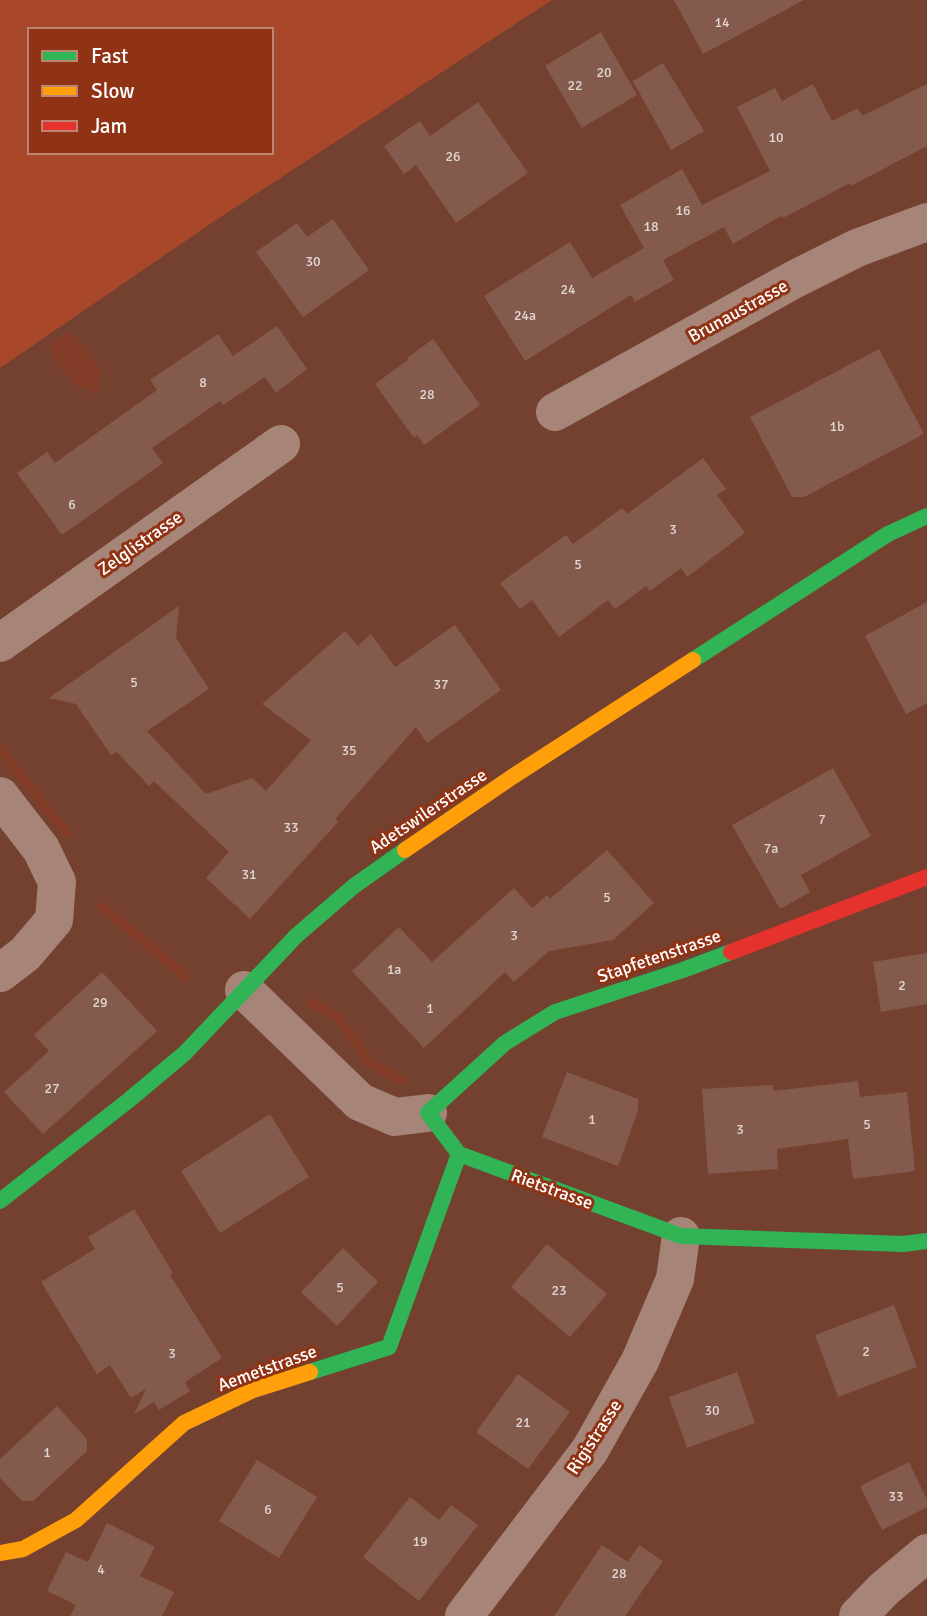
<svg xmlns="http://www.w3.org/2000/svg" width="927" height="1616" font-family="Signika,sans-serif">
  <rect width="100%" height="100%" fill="#744130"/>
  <!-- green -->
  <path fill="#a9472b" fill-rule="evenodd" d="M0,0H552L213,222L0,368ZM30,30H271V152H30Z"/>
  <!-- water -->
  <path fill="#823c28" d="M65,333L75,336L101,369V378L97,382L100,386L99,390L94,394L86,387L81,390L78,388L51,355L50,344Z"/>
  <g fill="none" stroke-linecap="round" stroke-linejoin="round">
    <!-- stream -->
    <g stroke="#823c28" stroke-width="10">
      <path d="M0,749L66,833"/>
      <path d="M103,907L185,976"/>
      <path d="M311,1003L337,1016L370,1063L401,1080"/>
    </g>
  </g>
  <!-- building -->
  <g fill="#845a4d">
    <path d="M674,0H804L703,54Z"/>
    <path d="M601,32L637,95L582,128L545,66Z"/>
    <path d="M663,63L704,131L671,150L633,81Z"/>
    <path d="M813,84L832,121L858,108L862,116L927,84V146L851,186L850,183L783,218L781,216L733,244L724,227L663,260L674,280L635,302L631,295L525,361L484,296L570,242L592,278L644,248L620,205L682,169L702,205L770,171L737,107L775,88L782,101Z"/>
    <path d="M478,102L528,173L456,223L416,165L404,174L384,146L420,121L430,136Z"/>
    <path d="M333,219L369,270L303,317L256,252L297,223L307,237Z"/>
    <path d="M277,326L307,369L276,393L265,377L223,405L220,401L152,448L163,463L62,535L17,473L47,452L55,463L157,390L150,380L218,334L233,356Z"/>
    <path d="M433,339L480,405L424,445L417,435L414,438L375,384L408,360L407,358Z"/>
    <path d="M879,349L924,434L804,497H792L750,417Z"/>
    <path d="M703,458L726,489L717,495L745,533L687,577L681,568L650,591L646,586L615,609L608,600L559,637L532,600L520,609L500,583L566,535L573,544L622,508L627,514Z"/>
    <path d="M927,602V703L906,714L865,636Z"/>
    <path d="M179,606L176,638L209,689L147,731L206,794L252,778L266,791L311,740L262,704L345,631L358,646L371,634L395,667L455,625L501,690L427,743L416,727L335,819L338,822L250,919L206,878L229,852L154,781L149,786L117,752L111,755L76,704L49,698Z"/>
    <path d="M833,768L871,836L801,875L810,892L780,909L732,825Z"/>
    <path d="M607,850L654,903L613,940L549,951L514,982L505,972L424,1048L352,971L399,927L432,962L514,888L532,908L547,895L550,899Z"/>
    <path d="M927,953V1004L881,1012L873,962Z"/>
    <path d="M102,972L157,1031L43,1134L4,1092L49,1051L34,1035Z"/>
    <path d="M567,1072L638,1099V1111L618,1166L542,1137Z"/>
    <path d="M858,1081L860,1097L907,1092L915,1171L853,1179L848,1139L777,1149L778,1169L708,1174L702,1089L773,1085V1091Z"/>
    <path d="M270,1114L309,1177L220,1233L181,1171Z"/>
    <path d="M134,1209L173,1273L170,1275L222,1358L185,1382L190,1391L159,1410L154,1402L134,1414L146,1389L131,1398L110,1365L97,1374L41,1282L95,1249L88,1237Z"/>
    <path d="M547,1244L607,1294L570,1337L511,1287Z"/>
    <path d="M343,1248L378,1282L337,1326L301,1292Z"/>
    <path d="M894,1305L917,1367L838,1397L815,1335Z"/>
    <path d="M737,1372L755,1423L687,1448L669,1397Z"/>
    <path d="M518,1374L570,1412L528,1469L476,1432Z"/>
    <path d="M57,1406L87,1439V1451L33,1501H22L0,1478V1459Z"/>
    <path d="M257,1460L317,1497L279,1558L219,1521Z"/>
    <path d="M909,1462L927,1500V1507L882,1530L860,1486Z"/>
    <path d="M410,1497L439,1520L451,1505L478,1525L419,1601L363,1557Z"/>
    <path d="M107,1523L155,1547L140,1576L174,1592L162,1616H70L76,1605L47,1591L66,1552L88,1562Z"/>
    <path d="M602,1545L628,1562L639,1545L663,1561L625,1616H554Z"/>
  </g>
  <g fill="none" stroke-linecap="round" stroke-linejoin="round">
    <!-- street -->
    <g stroke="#a78478" stroke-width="38">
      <path d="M555,412L795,279L857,248L927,222"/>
      <path d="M0,643L281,444"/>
      <path d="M0,796L41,849L57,882L54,920L25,954L0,973"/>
      <path d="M244,990L360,1102L395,1117L428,1113"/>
      <path d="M464,1616L590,1450L640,1361L675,1279L681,1236"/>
      <path d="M858,1616L884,1589L927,1553"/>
    </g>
    <!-- fast -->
    <g stroke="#30b455" stroke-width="16">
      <path d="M693,660L888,534L927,516"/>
      <path d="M731,952L683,970L555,1012L505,1043L428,1113L459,1154L681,1236L903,1244L927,1241"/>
      <path d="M0,1201L129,1100L185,1053L296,936L354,886L405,850"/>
      <path d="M310,1372L389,1347L459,1154"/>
    </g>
    <!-- slow -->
    <g stroke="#ff9f0a" stroke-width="16">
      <path d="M405,850L512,777L693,660"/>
      <path d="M0,1553L23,1549L76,1520L184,1423L253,1390L310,1372"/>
    </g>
    <!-- jam -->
    <path stroke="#e5322d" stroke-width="16" d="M731,952L927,877"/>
  </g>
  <g text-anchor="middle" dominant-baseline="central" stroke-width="6" stroke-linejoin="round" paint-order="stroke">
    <!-- number labels -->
    <g font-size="14" fill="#e0d6d2">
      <text x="722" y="22">14</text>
      <text x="604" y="72">20</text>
      <text x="575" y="85">22</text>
      <text x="776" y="137">10</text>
      <text x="453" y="156">26</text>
      <text x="683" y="210">16</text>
      <text x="651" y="226">18</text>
      <text x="313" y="261">30</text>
      <text x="568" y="289">24</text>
      <text x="525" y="315">24a</text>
      <text x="203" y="382">8</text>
      <text x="427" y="394">28</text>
      <text x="837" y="426">1b</text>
      <text x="72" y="504">6</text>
      <text x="673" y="529">3</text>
      <text x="578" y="564">5</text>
      <text x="134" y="682">5</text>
      <text x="441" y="684">37</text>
      <text x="349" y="750">35</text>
      <text x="822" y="819">7</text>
      <text x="291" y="827">33</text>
      <text x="771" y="848">7a</text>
      <text x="249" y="874">31</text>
      <text x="607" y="897">5</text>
      <text x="514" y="935">3</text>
      <text x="394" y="969">1a</text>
      <text x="902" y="985">2</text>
      <text x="100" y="1002">29</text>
      <text x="430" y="1008">1</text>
      <text x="52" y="1088">27</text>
      <text x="592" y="1119">1</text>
      <text x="867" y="1124">5</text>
      <text x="740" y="1129">3</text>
      <text x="340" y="1287">5</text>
      <text x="559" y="1290">23</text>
      <text x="866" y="1351">2</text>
      <text x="172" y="1353">3</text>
      <text x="712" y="1410">30</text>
      <text x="523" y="1422">21</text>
      <text x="47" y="1452">1</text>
      <text x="896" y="1496">33</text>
      <text x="268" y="1509">6</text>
      <text x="420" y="1541">19</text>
      <text x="101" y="1569">4</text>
      <text x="619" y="1573">28</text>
    </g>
    <!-- street labels -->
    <g font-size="18" fill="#fff" stroke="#903214">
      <text transform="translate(738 311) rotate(-29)">Brunaustrasse</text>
      <text transform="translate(140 543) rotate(-35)">Zelglistrasse</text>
      <text transform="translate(428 811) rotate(-34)">Adetswilerstrasse</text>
      <text transform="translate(659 956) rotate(-19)">Stapfetenstrasse</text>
      <text transform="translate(552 1189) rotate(20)">Rietstrasse</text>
      <text transform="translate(267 1368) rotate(-20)">Aemetstrasse</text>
      <text transform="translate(594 1437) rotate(-57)">Rigistrasse</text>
    </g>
  </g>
  <!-- legend -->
  <rect x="28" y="28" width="245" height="126" fill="#903214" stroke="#bc8472" stroke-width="2"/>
  <rect x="42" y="51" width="35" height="10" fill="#30b455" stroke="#bc8472" stroke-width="2"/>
  <text x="91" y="63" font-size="21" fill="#ffffff">Fast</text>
  <rect x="42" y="86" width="35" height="10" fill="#ff9f0a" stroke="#bc8472" stroke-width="2"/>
  <text x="91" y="98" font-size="21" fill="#ffffff">Slow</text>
  <rect x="42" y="121" width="35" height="10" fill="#e5322d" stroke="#bc8472" stroke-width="2"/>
  <text x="91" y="133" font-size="21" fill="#ffffff">Jam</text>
</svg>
